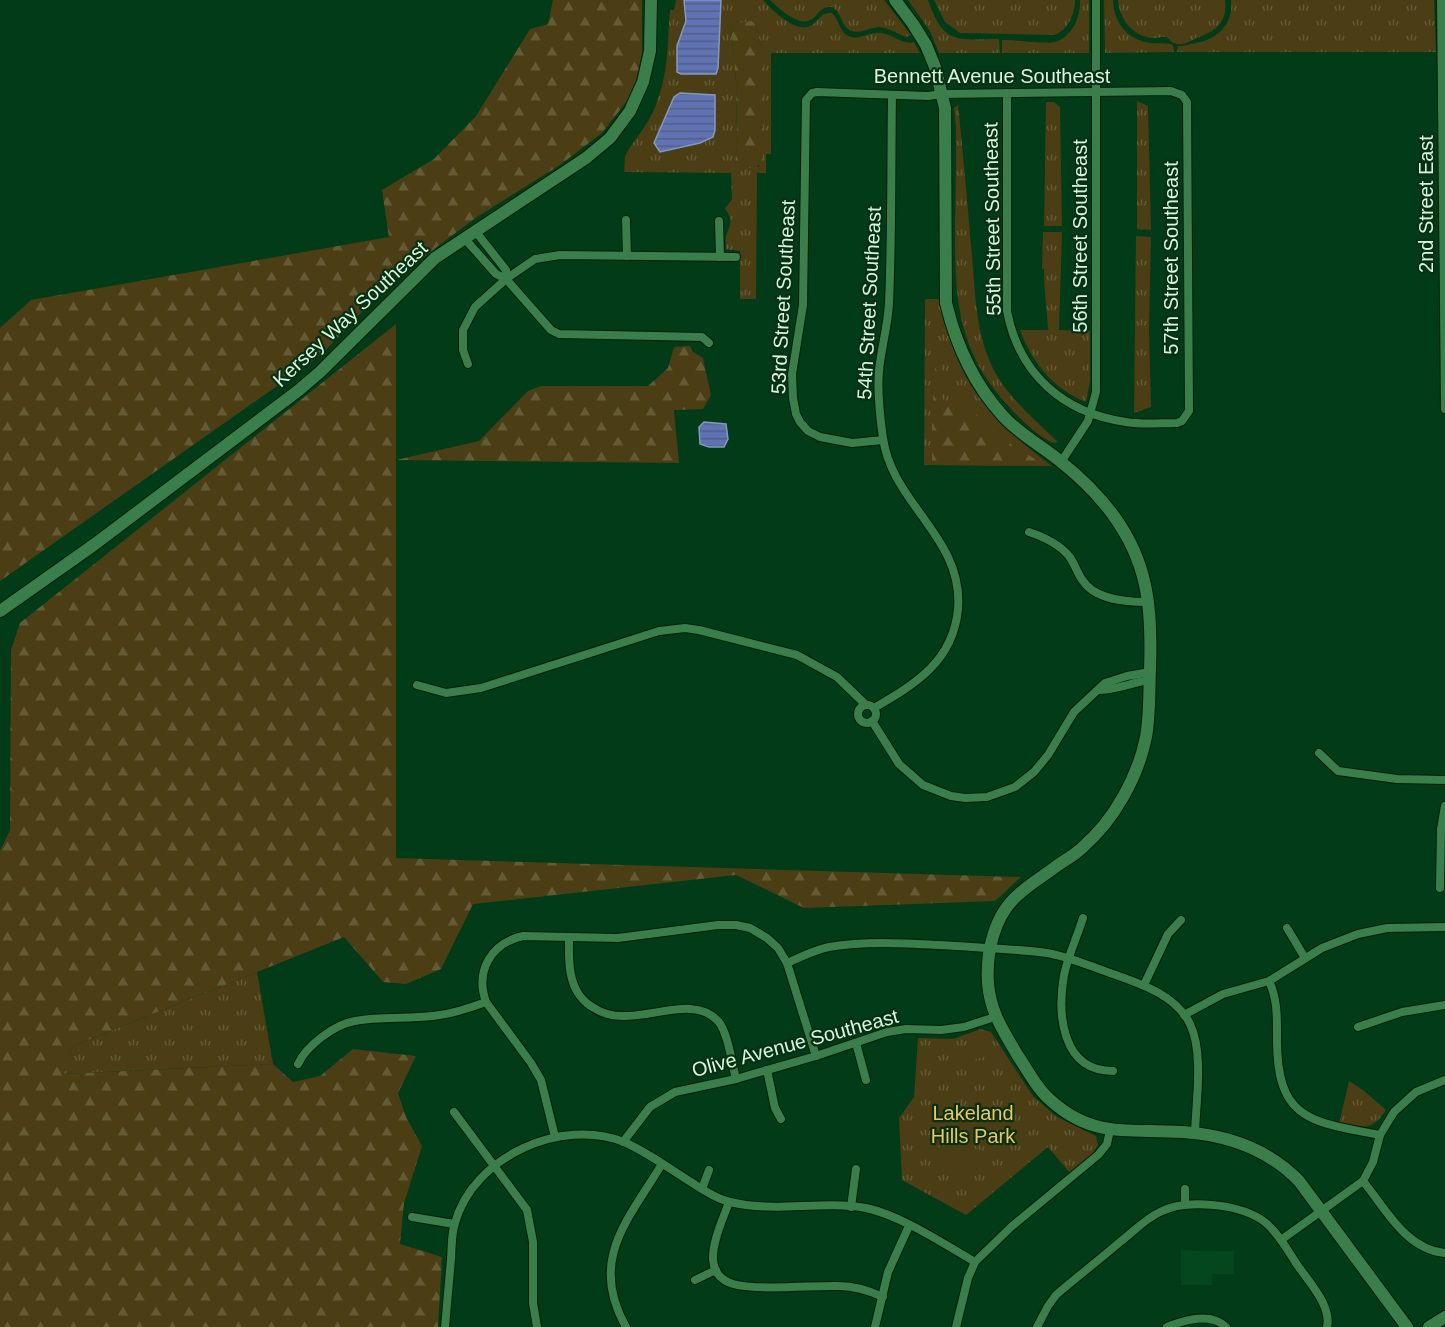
<svg xmlns="http://www.w3.org/2000/svg" width="1445" height="1327" font-family="Helvetica,sans-serif">
  <defs>
    <pattern id="grass-tufts" width="24" height="20" patternUnits="userSpaceOnUse" patternTransform="scale(1.5)"><rect width="24" height="20" fill="#4b3d14"/><path d="M3 7l-1-3M5 7V3M7 7l1-3M15 17l-1-3M17 17v-4M19 17l1-3" fill="none" stroke="#645a36"/></pattern>
    <pattern id="forest-firs" width="22" height="20" patternUnits="userSpaceOnUse" patternTransform="scale(1.5)"><rect width="22" height="20" fill="#4b3d14"/><path d="M5 1l3.5 6h-7zM16 11l3.5 6h-7z" fill="#645a36"/></pattern>
    <pattern id="water-rules" width="6" height="5" patternUnits="userSpaceOnUse" patternTransform="scale(1.5)"><rect width="6" height="5" fill="#5f72b4"/><path d="M0 2.5h6" fill="none" stroke="#516080"/></pattern>
  </defs>
  <rect width="100%" height="100%" fill="#013b17"/>
  <!-- built -->
  <path fill="#04461d" d="M1181,1250L1234,1251V1274H1212V1285H1181Z"/>
  <!-- grass -->
  <g fill="url(#grass-tufts)" fill-rule="evenodd">
    <path d="M676,0H684L686,21L677,50V72L722,3L721,0H763C772,10 797,35 812,25C820,19 821,12 832,13C839,19 839,31 848,36C859,41 870,31 882,33C894,35 902,45 914,42L920,53H771V154H766V173H757L756,299H740V251L726,249C726,244 725,237 727,233C731,222 733,219 725,209L732,199L731,173L624,172C625,167 624,159 626,154C635,138 649,124 655,107C669,72 667,46 670,10H674ZM756,25L761,47H763L759,167H738L735,163L737,145L736,80L731,28ZM680,93L715,95L710,139L660,152L654,143L674,98Z"/>
    <path d="M770,0H884L911,35L906,37C898,34 889,28 880,27C871,27 861,34 852,31C841,28 842,12 832,7C816,7 819,18 808,21C797,25 777,7 770,0Z"/>
    <path d="M908,0H928C944,46 957,39 999,39L1000,53H939L930,31Z"/>
    <path d="M934,0H1075C1075,14 1068,30 1054,35L960,33L945,22Z"/>
    <path d="M1080,0H1089V53H1002V40C1016,40 1042,44 1054,42C1072,38 1081,16 1080,0Z"/>
    <path d="M1104,0H1113C1113,22 1128,40 1150,43C1158,44 1164,42 1173,45L1174,52L1105,53Z"/>
    <path d="M1118,0H1225C1228,20 1217,31 1199,37C1191,40 1187,45 1177,44C1171,43 1170,39 1166,37C1162,36 1156,39 1152,38C1133,36 1119,19 1118,0Z"/>
    <path d="M1231,0H1434L1436,52H1177L1178,46C1185,46 1189,44 1196,43C1218,39 1234,23 1231,0Z"/>
    <path d="M1137,101L1148,106L1151,230L1137,229Z"/>
    <path d="M1046,102H1054L1060,107L1062,226H1044Z"/>
    <path d="M958,105C963,152 967,199 971,246C976,292 974,342 1001,382C1017,405 1038,423 1058,442L1055,443C1043,441 1021,420 1012,410C956,351 955,301 955,224C956,192 956,160 956,128L954,108Z"/>
    <path d="M1043,232H1062L1059,330L1090,331V381L1086,402C1053,389 1032,362 1020,330H1048C1047,308 1044,292 1044,269H1042Z"/>
    <path d="M1136,236L1151,237L1149,329L1151,407L1134,413Z"/>
    <path d="M925,299H939C958,382 984,415 1052,466L924,465Z"/>
    <path d="M257,972L273,1064L62,1074L73,1046Z"/>
    <path d="M981,1029L991,1032L1033,1096L1057,1117L1096,1136L1098,1145L1092,1155L1070,1173L1048,1147L966,1215L902,1180L899,1118L914,1097L918,1038L953,1039Z"/>
    <path d="M1349,1081L1363,1090L1386,1110C1371,1132 1364,1127 1339,1124Z"/>
  </g>
  <!-- forest -->
  <g fill="url(#forest-firs)">
    <path d="M553,0H642V53L634,92L602,133L560,165L477,217L438,246L380,293L321,355L0,581V328L31,300L389,237L382,190L434,159L476,116L530,29L548,24Z"/>
    <path d="M752,21L756,25L761,47H764L763,161L756,168H738L735,163L737,145L736,80L731,28L733,24Z"/>
    <path d="M396,324V460L479,441L528,391L541,386H648L668,368L674,347L690,346L693,352L703,358L711,395L703,409L674,410L679,463L396,460V858L1021,877L995,901L804,908L736,875L473,904L441,969L406,984L383,982L344,937L73,1046L63,1074L273,1064L293,1082L320,1076L353,1049L416,1056L398,1093L406,1117L422,1146L404,1203L400,1244L442,1257L438,1327H0V851L10,830L11,650L20,623Z"/>
    <path d="M939,365L942,368V399L946,401H964C977,415 990,429 1005,440C1018,450 1032,455 1044,466L932,465V418L935,367Z"/>
  </g>
  <!-- pitch -->
  <g fill="#4b3d14">
    <path d="M989,1040L993,1054L970,1061L965,1047Z"/>
    <path d="M951,1144L965,1145L982,1151L961,1182L927,1159L935,1149Z"/>
  </g>
  <!-- water -->
  <g fill="url(#water-rules)" stroke="#829abf" stroke-width="1.5">
    <path d="M684,0H721L718,68L716,74H681L677,72V46L686,21Z"/>
    <path d="M680,93L715,95V130L713,137L700,143L660,152L654,143L674,97Z"/>
    <path d="M704,422L726,424L728,439L724,447H709L700,444L699,427Z"/>
  </g>
  <g fill="none" stroke-linecap="round" stroke-linejoin="round">
    <!-- street casing -->
    <g stroke="#002007" stroke-width="10">
      <g id="street">
        <path d="M1441,0L1445,409"/>
        <path d="M626,220L627,256"/>
        <path d="M719,221L720,257"/>
        <path d="M476,232L506,270V279"/>
        <path d="M465,239L496,274L506,279L551,330L559,334L702,337L709,343"/>
        <path d="M468,364L463,350V330L475,307L506,279L535,259L560,255L736,257"/>
        <path d="M883,440L852,443L820,437L808,431L800,422L796,414L793,398L792,374L803,305L806,100L812,93L817,92L928,96L942,94L1171,91L1182,95L1187,102L1189,411L1182,421L1177,423C1160,423 1143,425 1126,422C1063,413 1019,374 1007,311V93"/>
        <path d="M1061,462L1088,421L1096,392V0"/>
        <path d="M1029,532C1044,537 1059,544 1069,556C1075,564 1077,573 1083,581C1096,600 1126,602 1147,602"/>
        <path d="M417,685L446,693L481,688L659,631L685,628L699,630L797,655L837,677L866,705"/>
        <path d="M1099,690C1116,690 1133,682 1150,680"/>
        <circle cx="867" cy="714" r="9"/>
        <path d="M874,708C915,684 953,662 958,609C964,538 892,504 883,438C880,417 877,392 879,371C881,348 888,326 889,303C892,234 891,164 892,95"/>
        <path d="M872,721L899,764L923,785L951,796L965,798L987,797L1015,787L1034,772L1048,755L1074,712L1105,683L1127,676L1150,672"/>
        <path d="M1319,753L1338,771L1397,779L1445,780"/>
        <path d="M1440,888L1441,829L1445,806"/>
        <path d="M1083,918C1077,937 1068,956 1064,975C1057,1015 1062,1071 1113,1071"/>
        <path d="M1287,928L1305,958"/>
        <path d="M569,938C569,951 568,966 572,979C575,991 583,1002 594,1008C631,1033 689,989 718,1021C728,1032 732,1064 736,1079"/>
        <path d="M787,963L816,1056"/>
        <path d="M1269,981C1278,1000 1277,1020 1277,1040C1277,1121 1312,1122 1380,1135"/>
        <path d="M1144,985L1168,934L1181,920"/>
        <path d="M486,1002L531,1063L541,1080L555,1137"/>
        <path d="M1184,1015L1223,994L1269,981L1322,948L1358,934L1387,928L1445,927"/>
        <path d="M1358,1027L1402,1012L1445,1005"/>
        <path d="M856,1043L866,1080"/>
        <path d="M298,1064C306,1046 335,1024 355,1021C380,1016 407,1019 433,1016C452,1014 469,1008 486,1002C475,971 491,943 523,936L618,938L718,925H736L750,928L767,938L778,948L787,963C801,957 814,950 829,947C870,940 915,944 956,946C986,948 1017,949 1047,953C1065,956 1082,963 1099,969C1131,981 1174,991 1190,1024C1204,1053 1196,1101 1195,1133"/>
        <path d="M767,1070L775,1108L781,1119"/>
        <path d="M454,1112L527,1210L533,1242V1303L537,1327"/>
        <path d="M623,1142L650,1107L675,1092L736,1079L816,1056L887,1032L906,1029L941,1030L964,1027L995,1017"/>
        <path d="M1363,1181C1385,1208 1406,1250 1445,1253"/>
        <path d="M702,1189L709,1170"/>
        <path d="M1185,1189V1205"/>
        <path d="M729,1202C723,1219 712,1242 713,1260C714,1270 719,1278 728,1282C748,1292 813,1285 839,1286C855,1286 868,1290 883,1297"/>
        <path d="M851,1207L856,1169"/>
        <path d="M412,1217L454,1224"/>
        <path d="M1281,1240L1363,1181L1373,1162L1380,1135L1394,1112L1416,1092L1445,1080"/>
        <path d="M695,1280L716,1270"/>
        <path d="M445,1327C447,1304 449,1282 451,1259C452,1247 451,1235 455,1223C473,1157 561,1117 624,1142C649,1153 671,1170 694,1184C705,1191 717,1199 730,1202C775,1213 821,1200 866,1208C900,1215 944,1244 975,1262"/>
        <path d="M626,1327C588,1260 628,1220 662,1164"/>
        <path d="M875,1327L888,1272L909,1226"/>
        <path d="M956,1327L968,1278L975,1262L1011,1227L1098,1155L1107,1144L1110,1130"/>
        <path d="M1037,1327L1048,1306L1056,1295C1077,1277 1099,1260 1120,1242C1133,1232 1145,1219 1160,1212C1186,1198 1243,1204 1266,1223C1278,1233 1287,1249 1296,1263C1307,1280 1332,1305 1327,1327"/>
        <path d="M1167,1327C1184,1320 1211,1312 1226,1327"/>
      </g>
    </g>
    <!-- secondary casing -->
    <g stroke="#002007" stroke-width="14">
      <g id="secondary">
        <path d="M895,0L913,24L926,45L935,67L945,108L946,303C956,345 973,383 1003,416C1019,434 1042,446 1060,461C1101,494 1134,533 1145,585C1151,612 1151,642 1150,670C1149,692 1150,715 1146,737C1138,777 1114,820 1083,847C1076,854 1067,859 1058,865C1045,875 1031,883 1019,894C994,915 986,952 988,983C990,1012 1004,1032 1018,1056C1027,1069 1034,1084 1046,1096C1091,1140 1128,1128 1183,1132C1227,1135 1268,1149 1299,1181L1407,1327"/>
        <path d="M0,611L95,544L299,390L320,372L435,258L586,158L610,138L630,111L643,82L650,51L651,0"/>
        <path d="M1429,1327L1445,1317"/>
      </g>
    </g>
    <!-- street -->
    <use href="#street" stroke="#3a7e4c" stroke-width="8"/>
    <!-- secondary -->
    <use href="#secondary" stroke="#3a7e4c" stroke-width="12"/>
  </g>
  <g text-anchor="middle" dominant-baseline="central" stroke-width="4.5" stroke-linejoin="round" paint-order="stroke">
    <!-- street labels -->
    <g font-size="20" fill="#d5f7da" stroke="#092f15">
      <text x="992" y="76">Bennett Avenue Southeast</text>
      <text transform="translate(1426 204) rotate(-90)">2nd Street East</text>
      <text transform="translate(992 219) rotate(-91)">55th Street Southeast</text>
      <text transform="translate(1080 236) rotate(-90)">56th Street Southeast</text>
      <text transform="translate(1171 258) rotate(-90)">57th Street Southeast</text>
      <text transform="translate(783 297) rotate(-87)">53rd Street Southeast</text>
      <text transform="translate(869 303) rotate(-87)">54th Street Southeast</text>
      <text transform="translate(350 314) rotate(-43)">Kersey Way Southeast</text>
      <text transform="translate(795 1043) rotate(-15)">Olive Avenue Southeast</text>
    </g>
    <!-- park labels -->
    <g font-size="20" fill="#edc759" stroke="#092f15">
      <text x="973" y="1113">Lakeland<tspan x="973" dy="23">Hills Park</tspan></text>
    </g>
  </g>
</svg>
